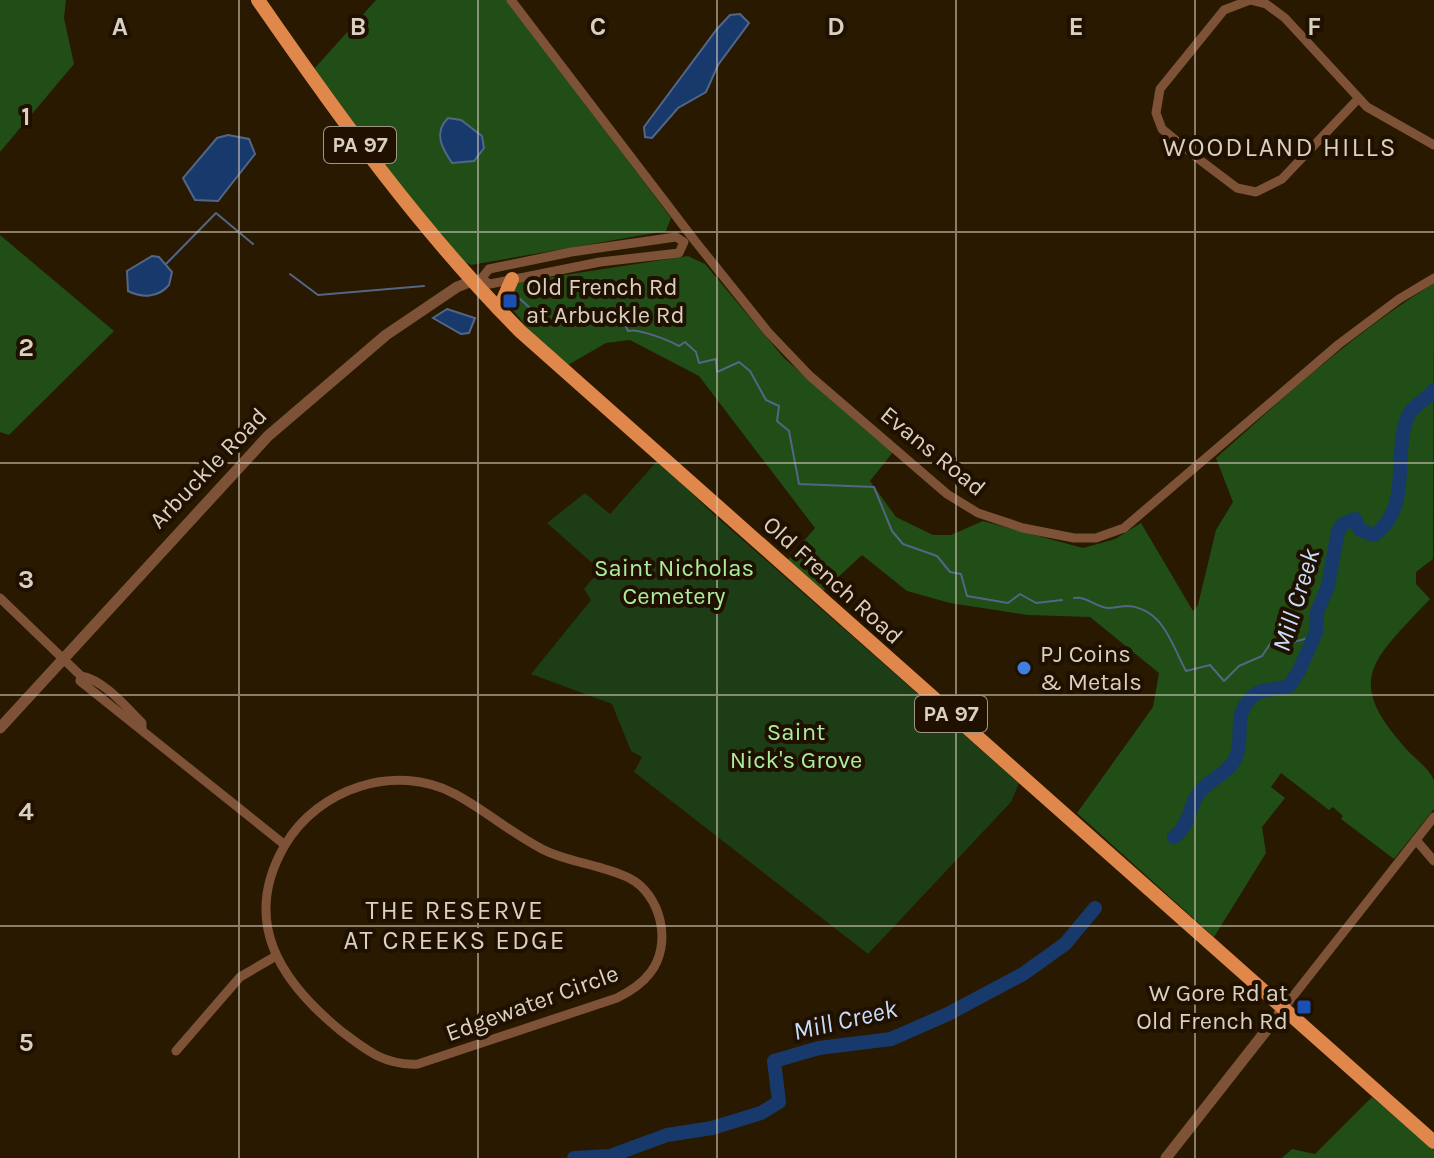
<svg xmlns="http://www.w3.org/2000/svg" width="1434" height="1158" font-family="Karla,sans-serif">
  <rect width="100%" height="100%" fill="#291901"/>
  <!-- green -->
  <path fill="#1c3d15" d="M658,460L711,512L1019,783L1011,802L868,954L634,772L642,757L631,751L612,704L531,674L591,600L584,589L600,570L547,523L585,493L610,514Z"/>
  <!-- forest -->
  <g fill="#214d17">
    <path d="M0,0H66L64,18L74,64L0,152Z"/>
    <path d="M376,0H507L671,218L666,231L471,265L462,260L424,218L314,69Z"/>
    <path d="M0,235L114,331L9,435L0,432Z"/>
    <path d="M688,256L705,264L784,358L893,452L870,481L896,517L933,535H951L983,521L1083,548L1115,539L1141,523L1193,611L1198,605L1216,530L1233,502L1216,458C1286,395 1354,333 1434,283L1433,559L1416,572V584L1430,599C1371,662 1343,680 1409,752C1418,761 1428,768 1434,780V809L1394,859L1341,819L1343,816L1333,807L1329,810L1281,773L1271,787L1285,798L1262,827L1266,853L1214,937L1077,813L1153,707L1159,673L1090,617L1028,615L950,603L907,591L862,555L822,592L786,562L815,528L699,376L630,340L606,343L568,365L531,332L507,303L512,286L519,282Z"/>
    <path d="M1372,1097L1434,1150V1158H1282L1292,1149L1315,1154Z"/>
  </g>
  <!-- water -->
  <g fill="#18396b" stroke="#526685" stroke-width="2">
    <path d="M740,14L749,23L718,65L706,92L678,108L652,138L645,137L644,127L717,29L730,15Z"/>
    <path d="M448,118L461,120L482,136L484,148L474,161L452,163C442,148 433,133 448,118Z"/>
    <path d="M228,135L249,139L255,154L218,201L195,200L183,178L217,138Z"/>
    <path d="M152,256L159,257L172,272L169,285C158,298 142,298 128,291L127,271Z"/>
    <path d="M447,309L475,318L469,333L461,334L433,318Z"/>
  </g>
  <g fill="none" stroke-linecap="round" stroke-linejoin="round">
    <!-- stream -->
    <g stroke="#526685" stroke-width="2">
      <path d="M166,264L216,213L253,244"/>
      <path d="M290,274L318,295L424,286"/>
      <path d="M519,298L542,319L556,324L578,315L624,322L628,331C638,328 668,340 679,346L685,342L696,352L699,363L716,359L717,372L739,362L750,371L766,400L779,406L777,421L789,431L799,484L874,487L892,531L903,544L937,556L950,572L961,574L967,596L1008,603L1020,594L1036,603L1062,600"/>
      <path d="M1074,598C1088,596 1096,608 1109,608C1115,608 1121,606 1128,606C1164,609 1172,646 1186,671L1210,665L1224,681L1239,666L1262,656L1272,641L1285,644L1313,637"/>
    </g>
    <!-- river -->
    <g stroke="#18396b" stroke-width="14">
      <path d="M1174,837C1190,825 1188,809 1198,794C1210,777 1230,775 1237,754C1244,733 1232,715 1253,696C1261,688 1278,690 1289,686L1299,671L1316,632L1317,612L1328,586L1338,531L1343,524L1355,519L1360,530L1374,535C1413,508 1392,453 1408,416C1414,403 1426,402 1434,390"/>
      <path d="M574,1158L610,1156L667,1135L712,1128L761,1113L779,1102L774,1061L819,1048L891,1039L948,1014L1023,974L1065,944L1095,908"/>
    </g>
    <!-- minor -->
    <g stroke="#7d5237" stroke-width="9">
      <path d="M511,0L695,241L768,332L810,376L947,494L978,513L1023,528L1074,538H1096L1124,528L1339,344L1399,299L1434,278"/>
      <path d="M1358,99L1282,179L1256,192L1237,188L1200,160L1162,129L1156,113L1160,89L1224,10L1250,0L1266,4L1285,18L1367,107L1434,145"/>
      <path d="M472,281L481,279L489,269L571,252L676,237L684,242L679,253L600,262L490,284L481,279"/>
      <path d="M0,598L81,676L80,681L285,845C318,789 395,762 455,794C485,810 511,833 542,849C569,863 601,864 629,878C661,894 673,944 650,973C641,985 629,992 617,998L418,1064C385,1066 366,1050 341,1031C281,982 240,922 285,845"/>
      <path d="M81,676C104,680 126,707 142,723V729"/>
      <path d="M1416,840L1434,861"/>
      <path d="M1283,1009L1434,817"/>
      <path d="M176,1051L240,977L276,956"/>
    </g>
    <!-- tertiary -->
    <g stroke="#7d5237" stroke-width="11">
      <path d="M0,728L268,436L386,335L457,287L472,281"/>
      <path d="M1166,1158L1283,1009"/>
    </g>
    <!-- primary -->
    <g stroke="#e0874b" stroke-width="14">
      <path d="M258,0C339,117 420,230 520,331L1434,1142"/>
      <path d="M499,309L512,279"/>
    </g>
  </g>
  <!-- grid -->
  <path fill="none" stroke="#dad0c1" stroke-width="2" stroke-opacity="0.55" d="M239,0V1158M478,0V1158M717,0V1158M956,0V1158M1195,0V1158M0,232H1434M0,463H1434M0,695H1434M0,926H1434"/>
  <!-- markers -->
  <g fill="#1a4fb4" stroke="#1f1000" stroke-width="3">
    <rect x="502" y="293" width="16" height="16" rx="4"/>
    <rect x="1296" y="999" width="16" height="16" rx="4"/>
  </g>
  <circle fill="#3f7fe0" stroke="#1f1000" stroke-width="3" cx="1024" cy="668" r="8"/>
  <g text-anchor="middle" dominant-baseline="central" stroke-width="8" stroke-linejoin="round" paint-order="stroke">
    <!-- shield labels -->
    <g fill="#1f1000" stroke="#a29687" stroke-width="2">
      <rect x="324" y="127" width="72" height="36" rx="6"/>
      <rect x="915" y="696" width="72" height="36" rx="6"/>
    </g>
    <g font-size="22" font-weight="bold" fill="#dad0c1">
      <text x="360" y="145">PA 97</text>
      <text x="951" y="714">PA 97</text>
    </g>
    <!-- poi labels -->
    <g font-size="24" fill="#dad0c1" stroke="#1f1000" text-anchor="start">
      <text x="526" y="287">Old French Rd<tspan x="526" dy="28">at Arbuckle Rd</tspan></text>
      <text x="1040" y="654">PJ Coins<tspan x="1040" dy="28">&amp; Metals</tspan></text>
      <text x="1288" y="993" text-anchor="end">W Gore Rd at<tspan x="1288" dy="28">Old French Rd</tspan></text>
    </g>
    <!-- street labels -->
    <g font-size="24" fill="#dad0c1" stroke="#1f1000">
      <text transform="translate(933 451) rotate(39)">Evans Road</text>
      <text transform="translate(208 468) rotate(-46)">Arbuckle Road</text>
      <text transform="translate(833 580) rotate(42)">Old French Road</text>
      <text transform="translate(532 1003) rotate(-20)">Edgewater Circle</text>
    </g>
    <!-- park labels -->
    <g font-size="24" fill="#abed9d" stroke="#1f1000">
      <text x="674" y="568">Saint Nicholas<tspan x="674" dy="28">Cemetery</tspan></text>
      <text x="796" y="732">Saint<tspan x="796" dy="28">Nick's Grove</tspan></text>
    </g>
    <!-- neighbourhood labels -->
    <g font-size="26" letter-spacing="2" fill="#dad0c1" stroke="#1f1000">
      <text x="1280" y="147">WOODLAND HILLS</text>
      <text x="455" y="910">THE RESERVE<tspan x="455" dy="30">AT CREEKS EDGE</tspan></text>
    </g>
    <!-- water labels -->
    <g font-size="26" font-style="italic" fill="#c9deff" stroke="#1f1000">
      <text transform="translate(1296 600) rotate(-73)">Mill Creek</text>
      <text transform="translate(845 1020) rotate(-13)">Mill Creek</text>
    </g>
  </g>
  <g font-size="26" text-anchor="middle" font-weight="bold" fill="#dad0c1" stroke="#1f1000" stroke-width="8" stroke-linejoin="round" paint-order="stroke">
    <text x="120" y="35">A</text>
    <text x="358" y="35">B</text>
    <text x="598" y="35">C</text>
    <text x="836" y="35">D</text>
    <text x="1076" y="35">E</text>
    <text x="1314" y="35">F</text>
    <text x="26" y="125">1</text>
    <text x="26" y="356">2</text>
    <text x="26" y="588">3</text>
    <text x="26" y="820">4</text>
    <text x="26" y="1051">5</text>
  </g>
</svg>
